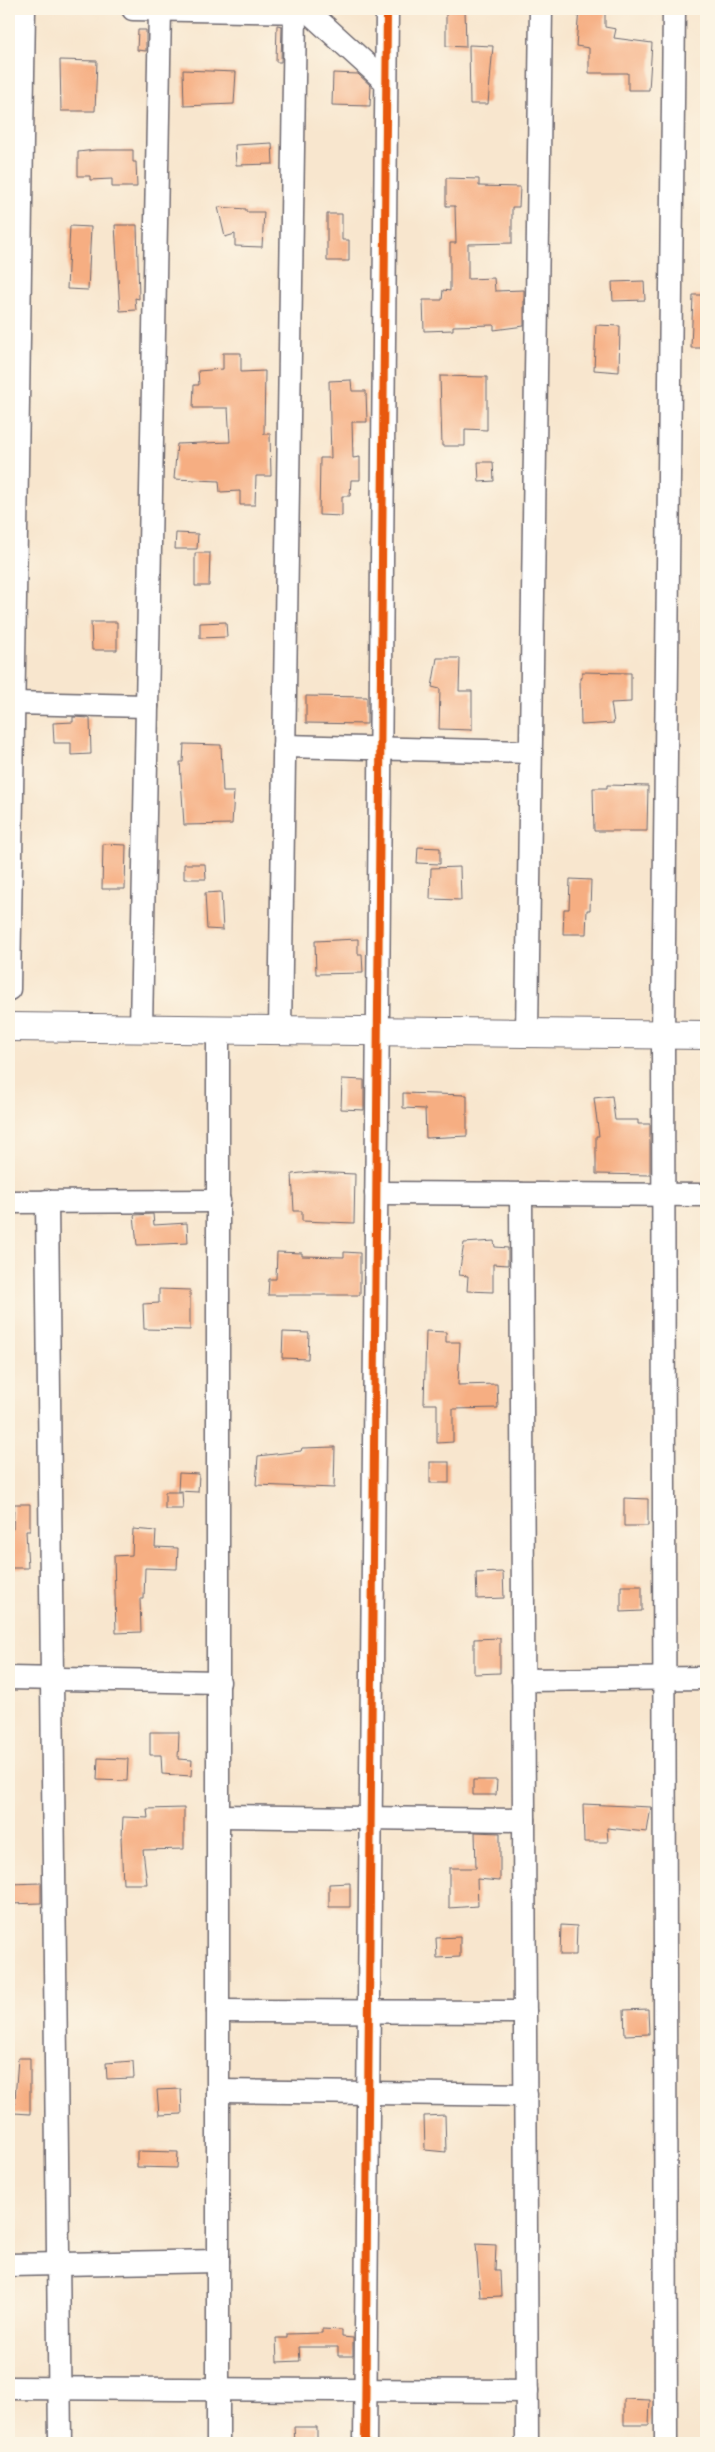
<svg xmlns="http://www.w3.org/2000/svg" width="715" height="2452" font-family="'Libre Caslon Text',serif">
  <rect width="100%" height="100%" fill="#fcf5e5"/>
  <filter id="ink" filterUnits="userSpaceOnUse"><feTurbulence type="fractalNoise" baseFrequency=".02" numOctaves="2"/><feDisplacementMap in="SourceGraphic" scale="10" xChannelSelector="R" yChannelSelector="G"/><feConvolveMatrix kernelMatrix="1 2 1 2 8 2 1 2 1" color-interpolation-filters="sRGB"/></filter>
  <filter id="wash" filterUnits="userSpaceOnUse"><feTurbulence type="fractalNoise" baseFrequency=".0096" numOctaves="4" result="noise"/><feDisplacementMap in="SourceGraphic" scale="20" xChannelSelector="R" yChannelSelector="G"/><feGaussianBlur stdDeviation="1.12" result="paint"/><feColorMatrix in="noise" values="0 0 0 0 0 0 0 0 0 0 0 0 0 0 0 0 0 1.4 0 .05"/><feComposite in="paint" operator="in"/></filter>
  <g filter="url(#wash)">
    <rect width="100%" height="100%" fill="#f8e6ce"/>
    <g id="blocks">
      <!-- building -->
      <g fill="#f6ae82">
        <path d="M446,9H465L466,47L446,46Z"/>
        <path d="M579,9H605V27L616,29L614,38L652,43L649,90H628V73H589V48L576,46Z"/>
        <path d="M277,25L282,26L281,62H276Z"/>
        <path d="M138,30H146V51L137,50Z"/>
        <path d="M469,45L493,46L488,104H470Z"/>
        <path d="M60,60L97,61L95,111H61Z"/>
        <path d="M183,70L236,72L234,104L184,106Z"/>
        <path d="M333,73L358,74L371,86L370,106L332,105Z"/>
        <path d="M272,143L273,164L236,165L235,145Z"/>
        <path d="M96,150H133V162H136L137,187H112V179L90,180V176H78V152Z"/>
        <path d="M446,178L479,179V186L520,187L519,207H512V243L468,244V279L494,278L495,291L524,290V326L494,330V325L453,326V330L424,331L423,300H442L443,290L450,291V243H456L455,206H446Z"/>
        <path d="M218,207L246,209V212H264L262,247L235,246V234L225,237Z"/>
        <path d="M327,214H342V240H349V261H327Z"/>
        <path d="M115,225H137L139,299L135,298L136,310L120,311Z"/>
        <path d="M70,226L91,227L88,290L67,289Z"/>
        <path d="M644,281L645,300L613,301L612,282Z"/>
        <path d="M693,295H706V348H691Z"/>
        <path d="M596,325L620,326L619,372L594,370Z"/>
        <path d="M223,353H241V372L265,371L264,434H270L271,476H256L255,505H240V491L220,492L219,481L174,479L177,444L230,442L228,408H193L194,385H199L198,371L223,369Z"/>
        <path d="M440,376L487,377V430L465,429V446H442Z"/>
        <path d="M351,380L352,391H366L367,422H352L353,458L360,457V480H351L350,496H342V516L319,515L320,458H331L329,381Z"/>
        <path d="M478,462H493L494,481L479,482Z"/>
        <path d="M176,533L198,534L197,549H175Z"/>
        <path d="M195,553H210L209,586H195Z"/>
        <path d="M91,622H117V650H92Z"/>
        <path d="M226,622L227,637L200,638V623Z"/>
        <path d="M437,658H460L459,691H472V730L439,729L440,689L432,687Z"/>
        <path d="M582,672L631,673V702L611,703L614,723L581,725L580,678H582Z"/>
        <path d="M306,696L367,697V724L306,723Z"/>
        <path d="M73,717L90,718L91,754L71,755V743H54L53,723L73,722Z"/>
        <path d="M184,744L221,745L223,792H234L232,824L184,825L180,762H183Z"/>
        <path d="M607,785L648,786L647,831H594L593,788H607Z"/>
        <path d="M103,844L126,845L125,889H102Z"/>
        <path d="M418,847L440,848V864L417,863Z"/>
        <path d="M184,864H205L206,879H184Z"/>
        <path d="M460,867L461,900L430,899L431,868Z"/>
        <path d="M570,879L591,880L590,910H587L586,934H563L564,909H569Z"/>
        <path d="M221,892L223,930L207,929L205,893Z"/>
        <path d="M358,939V954H362L363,973L316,974L315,941Z"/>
        <path d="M342,1079L364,1080V1110L341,1109Z"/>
        <path d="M403,1093L467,1095V1136L426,1138L425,1109L403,1108Z"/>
        <path d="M612,1096L615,1120H638V1124H650V1175L596,1174V1136H599L594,1098Z"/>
        <path d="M311,1172L355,1174L354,1223L302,1221V1211H294L292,1174Z"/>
        <path d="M153,1214L154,1225L187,1223L188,1243L137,1245L134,1215Z"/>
        <path d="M494,1241L495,1247L508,1248V1265L493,1264V1292L467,1291L468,1276L459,1275L464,1243Z"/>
        <path d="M277,1252L302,1253V1256L344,1257V1252L360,1253V1295H268L269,1279H276Z"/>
        <path d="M159,1289L190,1290V1330L144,1329L143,1304L159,1303Z"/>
        <path d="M426,1331L446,1332V1342H460L458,1385L497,1384L498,1408L453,1409V1442L437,1443V1404H424Z"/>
        <path d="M283,1332L309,1333L308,1359L282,1358Z"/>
        <path d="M335,1447L334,1488L256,1485L258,1456L301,1451L302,1448Z"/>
        <rect x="430" y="1462" width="19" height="21"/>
        <path d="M179,1473L199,1474L198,1492L178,1491Z"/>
        <path d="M165,1492H182L183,1509H165Z"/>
        <path d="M624,1498L648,1499V1526H624Z"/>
        <path d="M14,1504H30V1531H26L28,1568H9V1530L13,1529Z"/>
        <path d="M133,1529L156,1531L155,1547L178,1548L177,1569L145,1568L144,1599H140L141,1632L116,1633L114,1556L132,1555Z"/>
        <path d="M503,1572L504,1598L477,1599L476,1573Z"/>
        <path d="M621,1586H642V1611L621,1612Z"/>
        <path d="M500,1638V1673L474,1674V1639Z"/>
        <path d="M150,1732H179L178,1759L192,1760L191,1776L162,1774L161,1755H150Z"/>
        <path d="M98,1758L128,1759L127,1781L97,1780Z"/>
        <path d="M473,1780H497L496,1795H473Z"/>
        <path d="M583,1804L651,1807L647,1832L607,1828L608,1842H584Z"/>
        <path d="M184,1808V1849L143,1850L147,1884H123L121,1837H122L123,1817L148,1818L147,1809Z"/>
        <path d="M475,1832L500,1833V1881L477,1879L478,1906L449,1908V1868H476Z"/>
        <path d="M41,1883V1903L9,1904V1884Z"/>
        <path d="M350,1883V1907H329V1884Z"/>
        <path d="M561,1925L577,1926L576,1955H560Z"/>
        <path d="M460,1937V1957L437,1958L436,1938Z"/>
        <path d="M648,2009L649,2034L625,2035L624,2010Z"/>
        <path d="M18,2058H30V2114L14,2113Z"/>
        <path d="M133,2061L134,2078L107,2079L106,2063Z"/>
        <path d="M181,2089L182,2114L159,2115L157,2090Z"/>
        <path d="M445,2115L446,2152L425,2150L424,2116Z"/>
        <path d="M137,2151L178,2152L177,2168L137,2167Z"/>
        <path d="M476,2244L496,2245L495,2270H500L501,2296L480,2297Z"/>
        <path d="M322,2329L342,2330V2337L353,2338V2356H338V2347H299L300,2361L277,2362L276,2338H287V2334L322,2333Z"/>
        <path d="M624,2399L650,2400L649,2425H624Z"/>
        <path d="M294,2427H317V2443H295Z"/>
      </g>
    </g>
  </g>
  <g filter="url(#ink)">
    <use href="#blocks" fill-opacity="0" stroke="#6d676e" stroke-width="1"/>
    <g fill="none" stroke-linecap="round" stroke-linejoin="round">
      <!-- street casing -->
      <g stroke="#6d676e" stroke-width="25">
        <g id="street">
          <path d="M133,9L309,12L386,82"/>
          <path d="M13,703L147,706"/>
          <path d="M284,746L531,752"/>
          <path d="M9,989L24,9"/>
          <path d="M141,1029L160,9"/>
          <path d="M280,1030L295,12"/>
          <path d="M527,1033L541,9"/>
          <path d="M376,1193L706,1195"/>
          <path d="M521,1194L527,2443"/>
          <path d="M47,1201L60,2443"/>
          <path d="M9,1202L219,1201"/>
          <path d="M9,1678L219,1682"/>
          <path d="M523,1680L706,1678"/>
          <path d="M218,1816L524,1820"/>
          <path d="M218,2011L525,2012"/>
          <path d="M218,2091L526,2095"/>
          <path d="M9,2265L218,2261"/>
          <path d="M9,2388L527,2391"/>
          <path d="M218,2443V1029"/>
          <path d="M365,2443L387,9"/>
          <path d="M666,2443L663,1034L674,9"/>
        </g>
      </g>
      <!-- secondary casing -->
      <g stroke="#6d676e" stroke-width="30">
        <path id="secondary" d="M9,1027L706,1035"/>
      </g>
      <!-- street -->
      <use href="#street" stroke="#fff" stroke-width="22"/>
      <!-- secondary -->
      <use href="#secondary" stroke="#fff" stroke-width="28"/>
      <!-- cycleway casing -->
      <g stroke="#fcf5e5" stroke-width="11">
        <path id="cycleway" d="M365,2443L387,9"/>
      </g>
      <!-- cycleway -->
      <use href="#cycleway" stroke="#e8590c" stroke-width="8"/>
    </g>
  </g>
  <!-- margin -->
  <rect width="715" height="2452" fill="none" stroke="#fcf5e5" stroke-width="30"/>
</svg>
